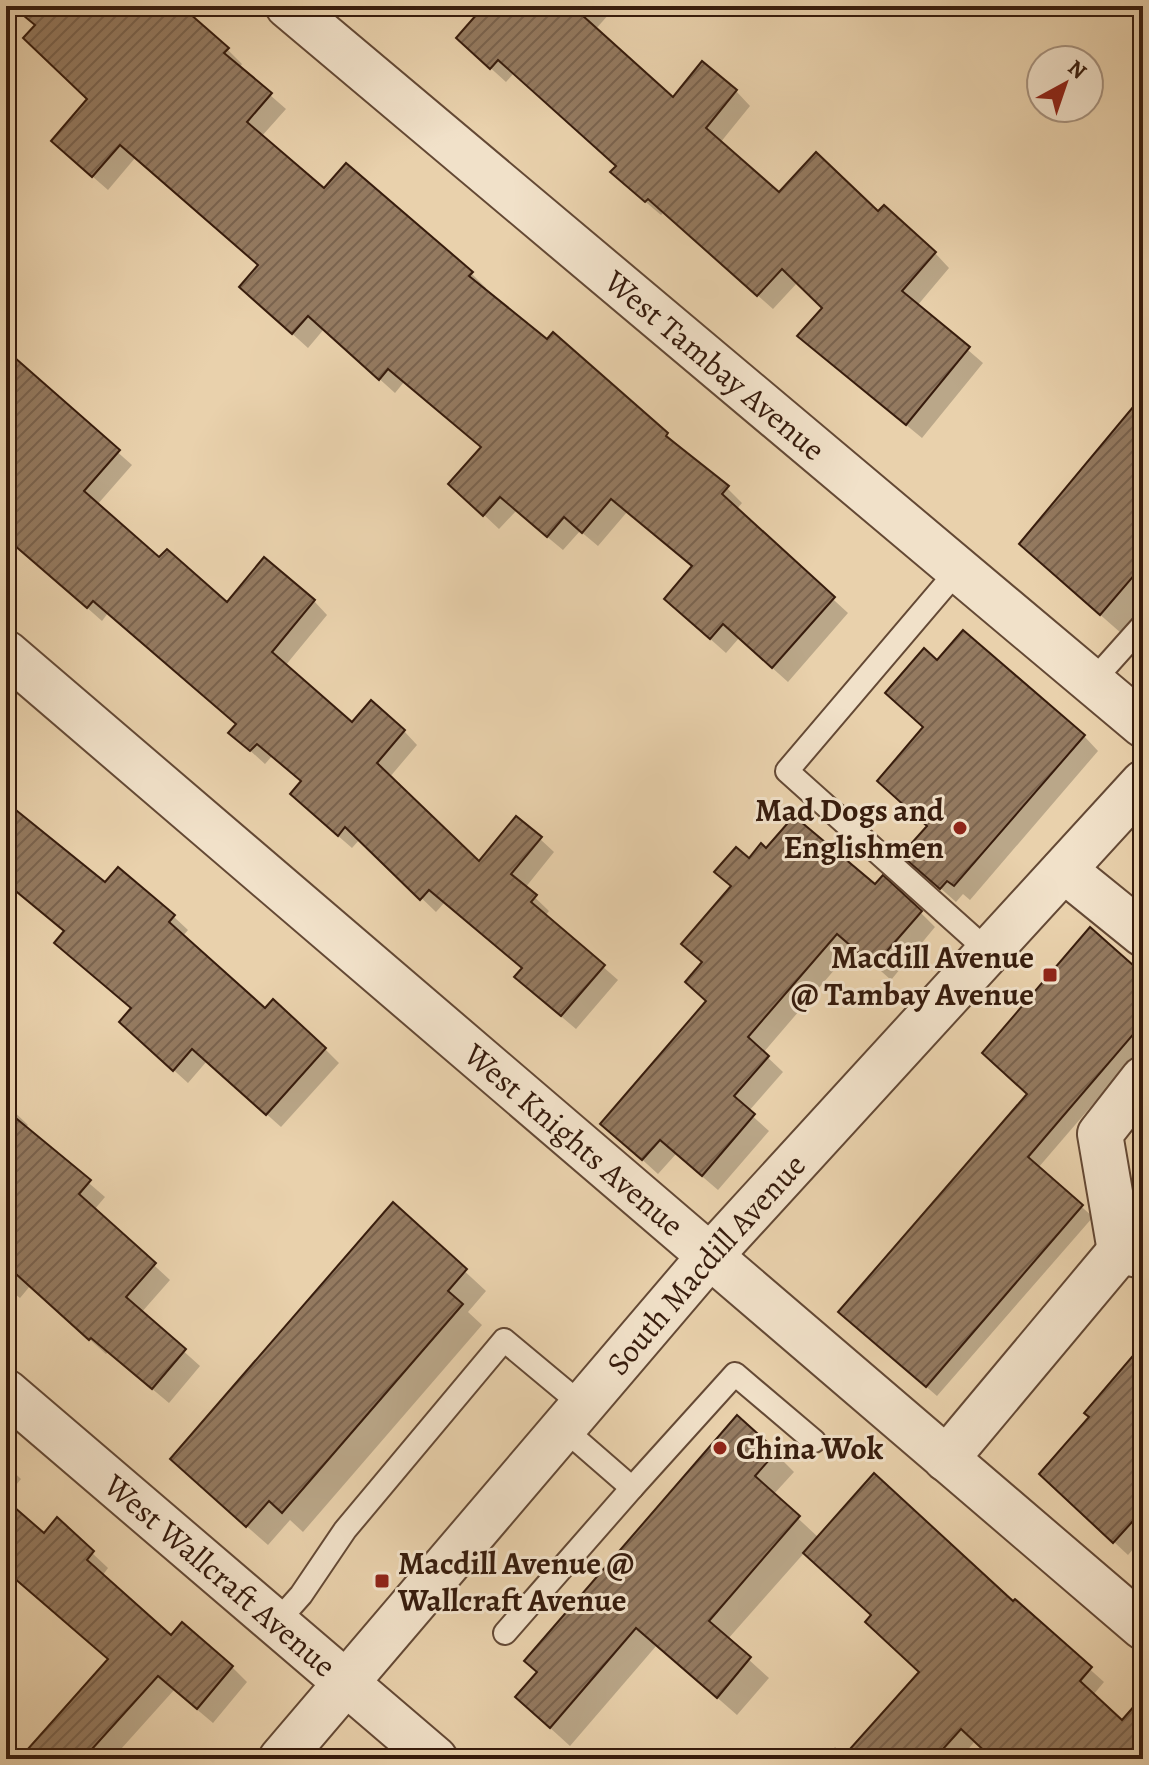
<svg xmlns="http://www.w3.org/2000/svg" width="1149" height="1765" font-family="Alegreya,serif">
  <defs>
    <pattern id="building-hatch" width="6" height="6" patternUnits="userSpaceOnUse" patternTransform="scale(2)"><rect width="6" height="6" fill="#947a60"/><path d="M-1 1l2-2M0 6l6-6M5 7l2-2" fill="none" stroke="#7a634e"/></pattern>
  </defs>
  <rect width="100%" height="100%" fill="#e9d1ac"/>
  <filter id="stains"><feTurbulence type="fractalNoise" baseFrequency=".0025" numOctaves="4"/><feColorMatrix values="0 0 0 0 .2 0 0 0 0 .09 0 0 0 0 .02 0 0 0 .5 -.17"/></filter>
  <radialGradient id="worn" r=".72"><stop offset=".6" stop-color="#630" stop-opacity="0"/><stop offset="1" stop-color="#630" stop-opacity=".3"/></radialGradient>
  <!-- shadow -->
  <g fill="#0003">
    <path d="M13,6H178L227,49L242,64L239,68L286,109L261,137L324,191L471,273L486,288L484,291L666,434L727,488L742,503L736,510L848,613L788,682L739,638L726,653L681,613L694,568L627,512L598,546L580,531L563,550L516,511L499,529L466,498L483,448L404,382L395,393L324,329L308,348L257,302L260,266L135,158L108,190L68,155L89,99L36,26Z"/>
    <path d="M487,6H616L595,30L673,99L736,91L750,106L720,143L779,195L878,214L935,253L949,268L917,306L983,363L922,438L815,350L825,308L798,282L773,309L664,212L661,215L628,187L618,167L514,73L506,82L474,53Z"/>
    <path d="M928,6H949L940,17Z"/>
    <path d="M6,353L132,465L97,505L160,560L227,605L314,601L327,615L285,666L352,724L404,731L417,745L389,778L479,864L540,839L554,852L525,888L549,911L545,916L618,980L576,1029L530,990L523,969L444,903L436,912L360,839L352,848L306,808L303,782L272,756L265,764L245,746L238,725L108,613L102,621L6,536Z"/>
    <path d="M1143,409V609L1121,633L1042,564Z"/>
    <path d="M925,728L1084,736L1098,751L970,900L963,894L956,902L919,869L929,827Z"/>
    <path d="M6,804L106,885L118,870L174,917L188,930L182,937L265,1011L325,1049L339,1063L281,1127L207,1061L188,1083L135,1035L133,1009L66,932L6,881Z"/>
    <path d="M749,860L875,887L920,912L935,927L891,980L854,947L763,1053L783,1072L748,1112L769,1131L718,1190L676,1154L658,1174L603,1124L708,1002L704,963L733,887Z"/>
    <path d="M1143,977V1046L1038,1168L1093,1217L937,1396L852,1323Z"/>
    <path d="M6,1104L28,1125L25,1128L105,1197L94,1210L170,1280L141,1313L200,1366L169,1403L108,1352L106,1354L30,1286L20,1298L6,1287Z"/>
    <path d="M393,1205L486,1291L468,1312L482,1325L303,1532L290,1520L268,1545L193,1479Z"/>
    <path d="M1143,1347V1538L1128,1555L1055,1487L1092,1417Z"/>
    <path d="M775,1453L794,1472L773,1495L819,1538L1013,1604L1015,1602L1104,1682L1093,1695L1123,1722L1143,1720V1759H995L975,1741L960,1759H825L835,1747L846,1756L922,1672L873,1616L805,1552L727,1640L769,1678L737,1715L657,1645L570,1746L537,1716Z"/>
    <path d="M6,1465L21,1479L6,1497Z"/>
    <path d="M6,1503L44,1536L57,1520L108,1568L102,1576L171,1638L232,1667L247,1682L213,1723L174,1690L112,1759H29L109,1660L6,1570Z"/>
  </g>
  <!-- building -->
  <g fill="url(#building-hatch)" stroke="#371c0d" stroke-width="2">
    <path d="M12,6H181L229,48L224,53L272,93L247,122L324,188L346,163L473,272L469,276L547,339L553,332L668,433L666,436L729,486L722,494L835,597L772,668L723,624L710,639L664,599L692,566L611,499L582,533L564,517L547,537L500,497L483,516L448,484L481,447L388,369L379,380L308,316L292,334L239,287L258,265L120,145L92,177L51,141L87,99L23,38L35,25Z"/>
    <path d="M484,6H572L673,97L702,61L737,90L706,128L779,192L816,152L878,211L884,205L936,252L902,291L970,347L906,425L797,336L822,308L782,269L757,296L648,199L645,202L610,172L616,166L498,60L490,69L456,38Z"/>
    <path d="M6,350L120,450L84,491L159,557L167,549L227,602L264,557L315,600L272,652L352,722L371,700L405,730L377,763L479,861L516,816L542,837L511,874L537,895L531,902L605,965L561,1016L514,977L522,968L429,890L420,900L345,827L338,836L290,794L301,781L257,744L250,751L228,733L236,724L93,601L87,608L6,538Z"/>
    <path d="M1143,395V565L1100,615L1019,544Z"/>
    <path d="M963,630L1085,735L954,886L947,881L940,889L901,855L927,826L877,781L923,727L885,693L924,648L937,660Z"/>
    <path d="M6,802L105,882L118,867L175,915L169,922L265,1008L273,999L326,1048L266,1115L192,1049L173,1071L119,1022L131,1008L54,943L64,931L6,883Z"/>
    <path d="M794,816L875,884L883,875L922,911L874,966L837,934L748,1037L769,1056L734,1096L755,1114L702,1176L660,1140L642,1160L600,1124L706,1001L685,982L702,962L681,944L731,886L714,872L736,847L749,858L761,843L766,848Z"/>
    <path d="M1090,927L1143,974V1023L1028,1157L1083,1205L926,1387L838,1312L1027,1094L982,1053Z"/>
    <path d="M6,1110L91,1180L79,1194L156,1263L126,1297L186,1349L152,1389L91,1338L89,1340L6,1265Z"/>
    <path d="M393,1202L467,1269L448,1291L463,1304L282,1513L269,1501L246,1527L170,1459Z"/>
    <path d="M1143,1344V1510L1113,1543L1039,1474L1089,1417L1084,1413Z"/>
    <path d="M737,1415L777,1451L755,1476L800,1516L709,1621L751,1657L717,1698L636,1628L550,1728L515,1697L537,1672L524,1661Z"/>
    <path d="M874,1473L1013,1601L1015,1599L1092,1667L1080,1681L1122,1720L1143,1696V1759H993L961,1729L934,1759H841L919,1672L865,1622L871,1615L803,1553Z"/>
    <path d="M6,1500L44,1533L57,1517L94,1551L87,1560L171,1635L182,1622L233,1666L197,1709L158,1676L83,1759H19L108,1659L6,1571Z"/>
  </g>
  <g fill="none" stroke-linecap="round" stroke-linejoin="round">
    <!-- service casing -->
    <g stroke="#644935" stroke-width="26">
      <g id="service">
        <path d="M958,570L787,771L989,952"/>
        <path d="M1092,682L1143,625"/>
        <path d="M563,1428L632,1488L735,1374L814,1441"/>
        <path d="M276,1623L301,1595L345,1530L504,1340L582,1405"/>
        <path d="M505,1633L632,1488"/>
      </g>
    </g>
    <!-- minor casing -->
    <g stroke="#644935" stroke-width="48">
      <g id="minor">
        <path id="s1" d="M288,6L1143,725"/>
        <path id="s2" d="M6,653L1143,1627"/>
        <path d="M1064,870L1143,934"/>
        <path d="M1120,1251L1100,1134L1143,1079"/>
        <path id="s3" d="M6,1392L435,1759"/>
        <path d="M946,1459L1120,1251L1143,1256"/>
      </g>
    </g>
    <!-- tertiary casing -->
    <g stroke="#644935" stroke-width="48">
      <g id="tertiary">
        <path id="s4" d="M281,1759L709,1257L1143,783"/>
      </g>
    </g>
    <!-- service -->
    <use href="#service" stroke="#f1e1c9" stroke-width="22"/>
    <!-- minor -->
    <use href="#minor" stroke="#f1e1c9" stroke-width="44"/>
    <!-- tertiary -->
    <use href="#tertiary" stroke="#f1e1c9" stroke-width="44"/>
  </g>
  <!-- markers -->
  <g fill="#8f2418" stroke="#f1e1c9" stroke-width="3">
    <circle cx="960" cy="828" r="8"/>
    <rect x="1042" y="967" width="16" height="16" rx="4"/>
    <circle cx="720" cy="1448" r="8"/>
    <rect x="374" y="1573" width="16" height="16" rx="4"/>
  </g>
  <g text-anchor="middle" dominant-baseline="central" stroke-width="6" stroke-linejoin="round" paint-order="stroke">
    <!-- street labels -->
    <g font-size="32" fill="#371c0d" stroke="#f1e1c9">
      <text stroke="none"><textPath href="#s1" startOffset="558">West Tambay Avenue</textPath></text>
      <text stroke="none"><textPath href="#s2" startOffset="748">West Knights Avenue</textPath></text>
      <text stroke="none"><textPath href="#s4" startOffset="652">South Macdill Avenue</textPath></text>
      <text stroke="none"><textPath href="#s3" startOffset="282">West Wallcraft Avenue</textPath></text>
    </g>
    <!-- poi labels -->
    <g font-size="32" font-weight="bold" fill="#371c0d" stroke="#f1e1c9" text-anchor="end">
      <text x="944" y="810">Mad Dogs and<tspan x="944" dy="37">Englishmen</tspan></text>
      <text x="1034" y="957">Macdill Avenue<tspan x="1034" dy="37">@ Tambay Avenue</tspan></text>
      <text x="736" y="1448" text-anchor="start">China Wok</text>
      <text x="398" y="1563" text-anchor="start">Macdill Avenue @<tspan x="398" dy="37">Wallcraft Avenue</tspan></text>
    </g>
  </g>
  <!-- margin -->
  <rect width="1149" height="1765" fill="none" stroke="#e9d1ac" stroke-width="32"/>
  <rect x="8" y="8" width="1133" height="1749" fill="none" stroke="#371c0d" stroke-width="4"/>
  <rect x="16" y="16" width="1117" height="1733" fill="none" stroke="#371c0d" stroke-width="2"/>
  <!-- north arrow -->
  <g transform="translate(1065 84) rotate(40)"><circle r="38" fill="#f1e1c9" stroke="#a7927e" stroke-width="2"/>
  <path d="M0-6L14 30L0 20L-14 30Z" fill="#8f2418"/>
  <text y="-12" font-size="22" font-weight="bold" text-anchor="middle" fill="#371c0d">N</text>
  </g>
  <rect width="100%" height="100%" filter="url(#stains)"/>
  <rect width="100%" height="100%" fill="url(#worn)"/>
</svg>
